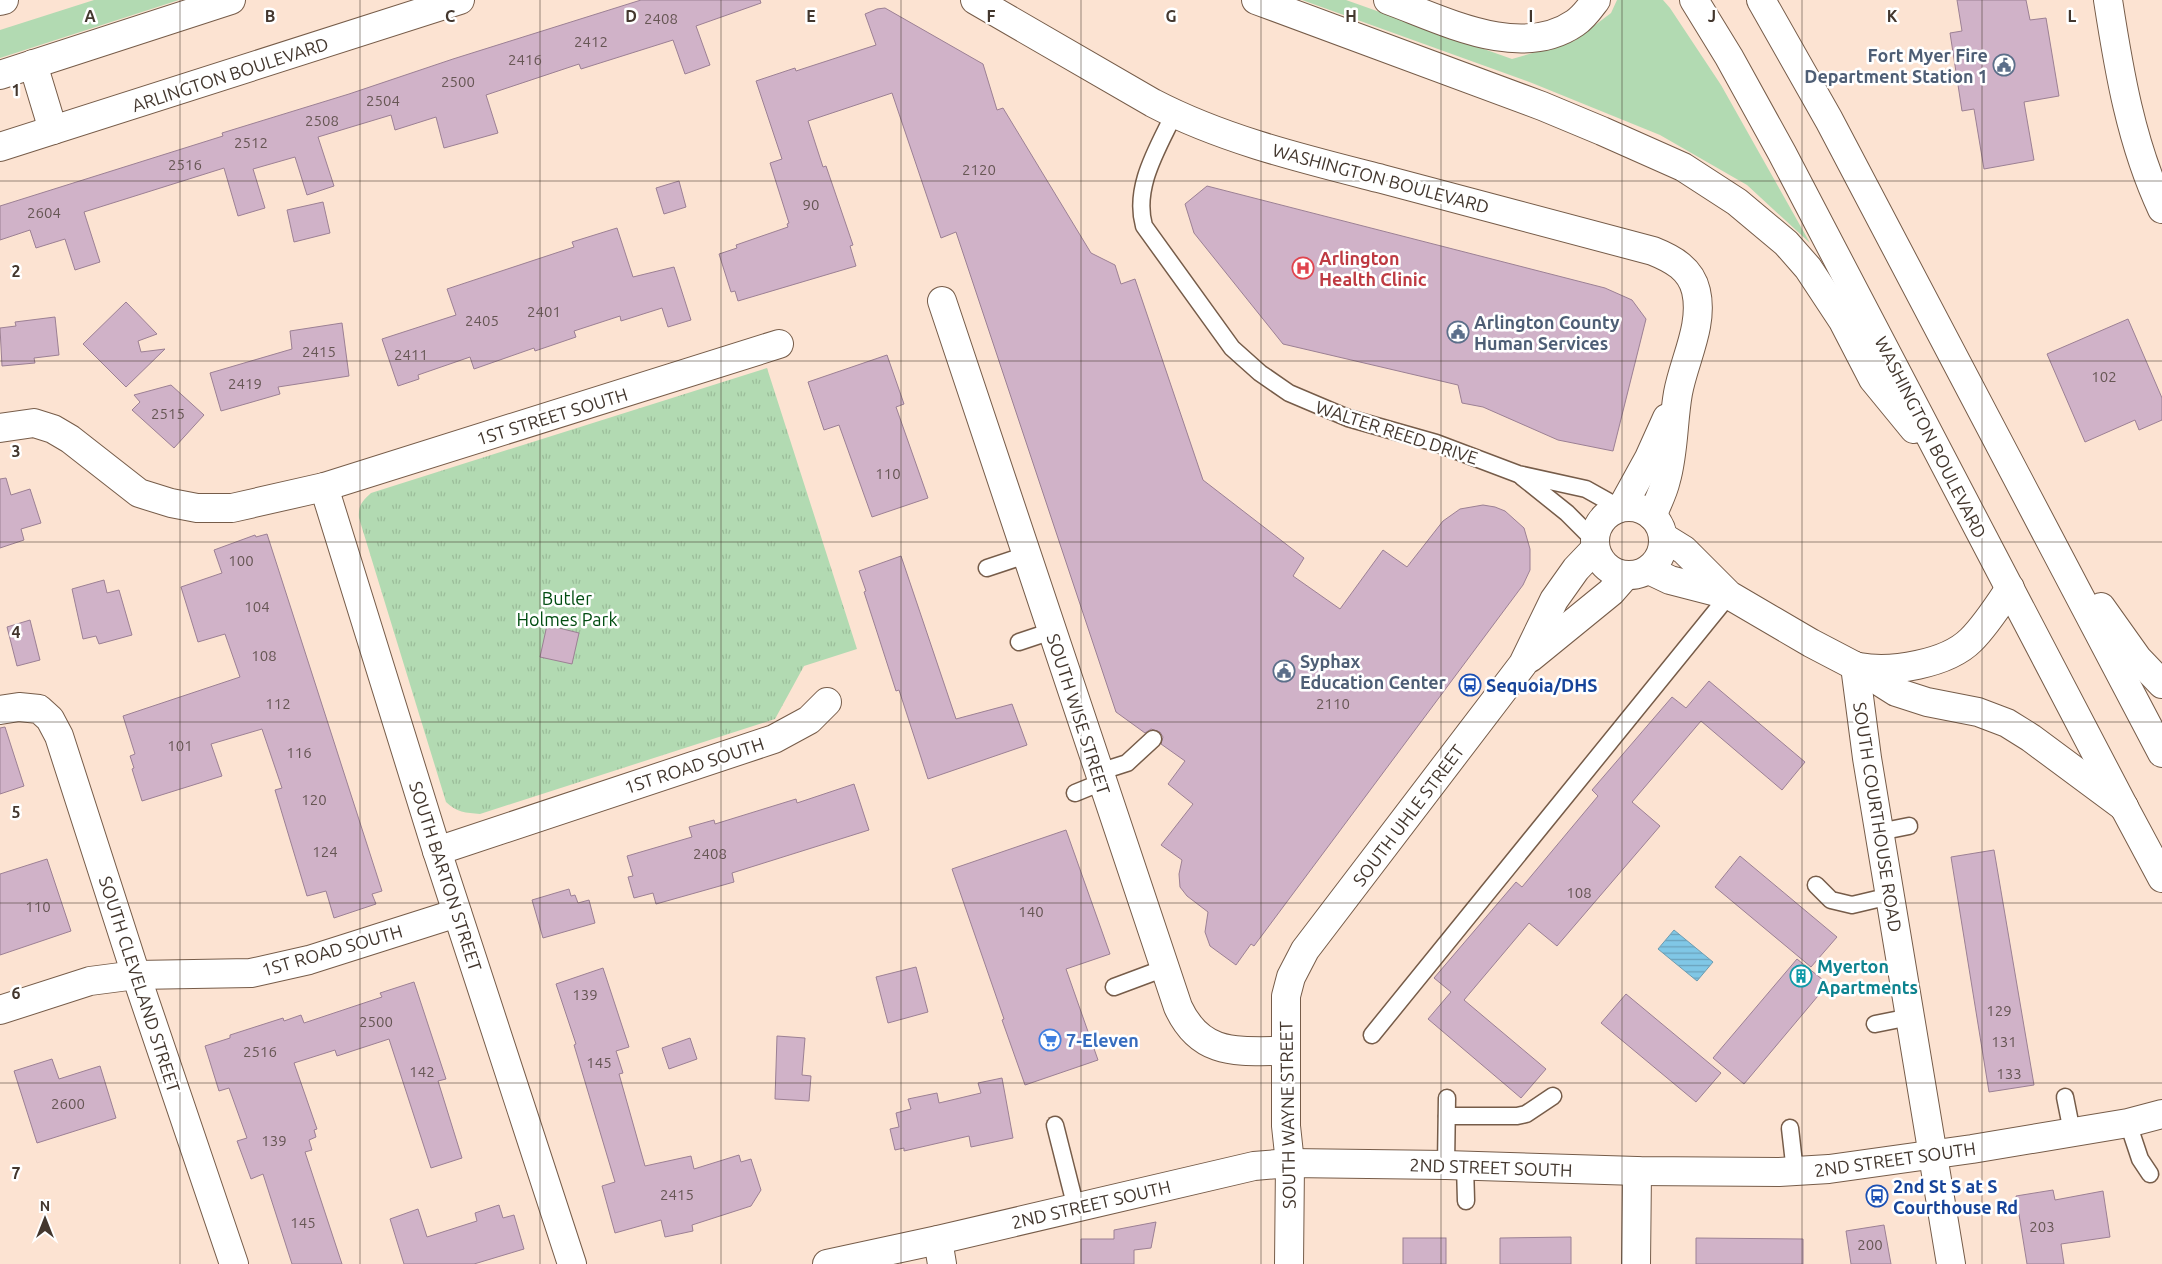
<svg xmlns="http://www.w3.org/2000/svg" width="2162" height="1264" font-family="Ubuntu,sans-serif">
  <defs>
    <pattern id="park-tufts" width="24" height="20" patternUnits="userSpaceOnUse" patternTransform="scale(1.25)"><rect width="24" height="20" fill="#b2dab2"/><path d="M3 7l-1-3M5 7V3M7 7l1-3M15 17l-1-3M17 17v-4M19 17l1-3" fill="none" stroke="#9abc99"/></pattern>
    <pattern id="water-rules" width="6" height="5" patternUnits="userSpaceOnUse" patternTransform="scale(1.25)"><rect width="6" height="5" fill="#80c7e6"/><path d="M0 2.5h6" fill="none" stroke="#6aa2bb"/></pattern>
  </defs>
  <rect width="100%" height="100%" fill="#fce3d2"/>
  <!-- grass -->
  <g fill="#b2dab2">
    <path d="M94,0H179L0,58V30Z"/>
    <path d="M1302,0H1346L1512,59L1574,41L1611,13L1617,0H1663L1670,8L1721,85L1810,243L1747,185L1660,135L1532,83Z"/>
  </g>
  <!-- park -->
  <path fill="url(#park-tufts)" d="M767,368L857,649L804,666L775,719L480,814C466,813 456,812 446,802L359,518C358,506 362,501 371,493Z"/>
  <!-- water -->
  <path fill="url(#water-rules)" stroke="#6e9caf" d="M1674,930L1713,962L1697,981L1658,949Z"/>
  <!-- building -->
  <g fill="#d0b2c8" stroke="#9c8094">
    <path d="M641,0H760L761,3L696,26L710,65L685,74L673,40L581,69L579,64L486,95L498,133L444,148L436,117L395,130L391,115L318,137L334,186L307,195L295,157L253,169L265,208L238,216L224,168L84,212L100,262L75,270L65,239L36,248L30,230L0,240V206L223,136L222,133L349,94L453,59Z"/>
    <path d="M1957,0H2026L2030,20L2046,18L2059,96L2024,102L2034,160L1984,169L1974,109L1962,111L1950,33L1962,31Z"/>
    <path d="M885,8L983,64L997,110L1003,108L1091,253L1115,265L1121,284L1135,279L1203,480L1304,558L1293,576L1340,609L1383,550L1407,567L1443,521L1460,509L1483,505L1495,507L1505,511L1524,528L1530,549V570L1523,585L1254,946L1251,944L1236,965L1210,946L1205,932L1208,912L1187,896L1180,887L1179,874L1182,860L1161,845L1193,804L1168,784L1185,761L1161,744L1163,737L1160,732L1151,729L1145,733L1116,712L956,232L941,238L892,93L808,121L823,167L826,166L853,245L850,246L856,266L738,301L735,291L731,292L719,254L737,248L736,245L788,227L787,224L789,223L770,163L782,159L756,81L795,68L796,71L876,45L865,14L877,9Z"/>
    <path d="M679,181L686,207L664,214L656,188Z"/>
    <path d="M1207,186L1605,288L1632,300L1646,319L1613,451L1558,440L1483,407L1462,403L1458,385L1283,344L1194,233L1185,204Z"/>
    <path d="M323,202L330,233L294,242L287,210Z"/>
    <path d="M617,228L633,277L674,267L691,320L668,327L662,308L621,321L620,316L574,331L576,337L535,351L534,348L474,369L470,357L418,375L419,379L398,386L382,339L456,315L447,289L574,247L572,242Z"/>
    <path d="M126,302L157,334L138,341L141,352L165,349L126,387L83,344Z"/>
    <path d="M55,317L59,355L34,358L35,363L2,366L0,328L16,326L15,322Z"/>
    <path d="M2128,319L2162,398V420L2139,430L2135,420L2085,442L2047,354Z"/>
    <path d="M342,323L349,376L278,387L280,394L221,411L210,373L292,349L290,331Z"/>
    <path d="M887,355L904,404L896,407L928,498L872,517L839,425L824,430L808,382Z"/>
    <path d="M171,385L204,415L174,448L132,410L140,402L134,395Z"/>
    <path d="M6,478L11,495L30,489L41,523L21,529L24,540L0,548V479Z"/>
    <path d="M267,534L382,891L372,894L376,904L334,918L326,891L307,896L275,790L282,788L262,729L211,744L222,776L142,801L132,769L134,768L130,756L135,754L123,716L240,677L225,634L198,642L181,587L222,573L214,550L255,535L256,537Z"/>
    <path d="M901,556L956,719L1012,704L1027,745L928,779L899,690L896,691L877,632L864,592L866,591L859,571Z"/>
    <path d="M104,580L107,593L119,590L132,635L99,644L96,636L83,639L72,589Z"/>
    <path d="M30,620L40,660L17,666L7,627Z"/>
    <path d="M547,625L579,633L572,664L540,657Z"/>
    <path d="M1709,681L1805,762L1782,790L1701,721L1632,802L1660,826L1557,946L1529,923L1464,1000L1546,1069L1521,1098L1428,1019L1451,992L1434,978L1516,882L1522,887L1598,796L1592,790L1672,697L1686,708Z"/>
    <path d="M5,727L24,786L0,794V728Z"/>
    <path d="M854,784L869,830L732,873L734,882L656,904L653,893L634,898L628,877L633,876L627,856L692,837L689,827L714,820L715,824L796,799L797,803Z"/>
    <path d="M1066,830L1110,954L1066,969L1098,1060L1025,1085L1002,1020L1004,1019L952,869Z"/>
    <path d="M1994,850L2034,1085L1989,1092L1951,857Z"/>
    <path d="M1740,856L1837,937L1811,967L1715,887Z"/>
    <path d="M47,859L71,931L0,955V874Z"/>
    <path d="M569,889L571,896L575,895L578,903L589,900L595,923L543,938L532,900Z"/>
    <path d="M1797,959L1828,984L1744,1084L1713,1058Z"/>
    <path d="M916,967L928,1012L888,1023L876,977Z"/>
    <path d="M603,968L629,1047L616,1051L623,1073L619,1074L645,1166L691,1156L694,1169L739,1155L741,1162L751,1159L761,1190L751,1206L692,1225L693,1231L665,1237L661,1220L615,1233L602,1186L615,1182L574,1045L576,1044L556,984Z"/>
    <path d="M414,982L446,1079L438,1081L462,1158L431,1168L389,1039L337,1056L335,1050L294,1063L317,1129L314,1130L316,1137L309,1140L312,1150L305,1152L342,1264H292L263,1174L251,1179L237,1141L247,1138L229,1088L219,1091L205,1046L230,1038V1035L283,1018L284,1021L301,1015L304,1023L382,997L380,993Z"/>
    <path d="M1626,994L1721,1073L1696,1102L1601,1023Z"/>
    <path d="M777,1036L805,1038L802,1075L811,1076L809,1101L775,1099Z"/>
    <path d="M690,1038L697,1059L669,1069L662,1048Z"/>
    <path d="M52,1059L59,1079L100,1066L116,1118L37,1143L14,1071Z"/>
    <path d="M1002,1078L1013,1138L971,1147L969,1136L904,1151V1148L895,1150L890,1129L899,1127L896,1113L911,1109L908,1099L937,1093L939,1103L981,1093L978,1083Z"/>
    <path d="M2053,1190L2055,1200L2103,1191L2110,1237L2061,1244L2064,1264H2027L2016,1196Z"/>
    <path d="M499,1205L503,1218L514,1215L524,1249L474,1264H404L390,1219L418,1209L427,1237L477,1221L475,1213Z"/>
    <path d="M1156,1222L1151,1248L1134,1250V1264H1081V1239H1114V1230Z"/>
    <path d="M1884,1225L1891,1264H1851L1846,1231Z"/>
    <path d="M1571,1237V1264H1500V1238Z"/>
    <rect x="1403" y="1238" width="43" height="26"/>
    <path d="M1696,1238L1803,1239V1264H1696Z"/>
  </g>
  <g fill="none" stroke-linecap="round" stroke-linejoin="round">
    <!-- service casing -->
    <g stroke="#765c49" stroke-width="19">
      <g id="service">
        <path d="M1174,114C1158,148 1133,187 1144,226L1232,348L1260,373L1289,393L1348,418L1436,443L1518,474L1586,489L1620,508"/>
        <path d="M1522,477L1567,513L1594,540"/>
        <path d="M987,568L1026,555"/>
        <path d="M1019,642L1052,631"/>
        <path d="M1099,772L1127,763L1153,739"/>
        <path d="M1075,793L1102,782"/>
        <path d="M1879,832L1909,826"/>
        <path d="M1816,885L1831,900L1852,905L1890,896"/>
        <path d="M1114,987L1165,968"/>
        <path d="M1875,1024L1910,1017"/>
        <path d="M1372,1035L1729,595"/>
        <path d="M2065,1097L2072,1132"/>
        <path d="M1447,1116H1517L1526,1114L1553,1096"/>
        <path d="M2128,1123L2140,1159L2150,1174"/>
        <path d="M1055,1125L1076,1208"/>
        <path d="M1790,1128L1795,1172"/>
        <path d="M1446,1165L1447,1098"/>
        <path d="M1465,1165L1466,1201"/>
      </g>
    </g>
    <!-- minor casing -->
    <g stroke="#765c49" stroke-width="30">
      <g id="minor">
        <path d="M975,0L1153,103C1224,140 1304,159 1382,179C1472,203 1563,227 1653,251C1673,259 1691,269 1696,291C1704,325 1684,360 1678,393C1673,421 1674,452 1666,480C1663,493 1657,504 1652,516"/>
        <path d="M0,147L460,0"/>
        <path d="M942,301L1178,1007C1201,1057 1238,1051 1286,1051"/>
        <path d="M0,428L34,423L53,429L70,439L139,493L171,503L197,508H232L324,487L779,344"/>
        <path d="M324,487L437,851L572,1264"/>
        <circle cx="1629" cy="541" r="34"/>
        <path d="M1622,507L1649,458L1667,418"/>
        <path d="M1663,537L1684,550L1729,595L1811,643L1855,666"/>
        <path d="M1649,570L1670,580L1728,595"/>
        <path d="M1530,658L1611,592L1625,576"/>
        <path d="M0,710L19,707L39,709L50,719L59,736L136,975L234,1264"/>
        <path d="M437,851L774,739L809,720L827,702"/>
        <path d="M0,1010L90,981L136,975L251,973L309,960L457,913"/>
        <path d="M938,1240L942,1264"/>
        <path d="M1289,1264L1290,1163L1286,1126V996L1291,977L1305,950L1523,664L1554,600L1576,569L1595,549"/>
        <path d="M1636,1264L1637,1171"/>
      </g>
    </g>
    <!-- tertiary casing -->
    <g stroke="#765c49" stroke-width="30">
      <g id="tertiary">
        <path d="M2108,0C2119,71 2131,143 2162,209"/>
        <path d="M1855,666L1867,758L1951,1264"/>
        <path d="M1855,666L1896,692L1927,702L1978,712L2007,723L2031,738L2124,807"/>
        <path d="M1859,667C1891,673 1947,664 1971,640C1986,625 1998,606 2010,588"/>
        <path d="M827,1264L938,1240L1254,1166L1290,1163L1446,1165L1637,1171L1779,1172L1829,1169L1972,1149L2128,1123L2162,1114"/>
      </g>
    </g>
    <!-- trunk casing -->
    <g stroke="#765c49" stroke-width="30">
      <g id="trunk">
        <path d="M1256,0L1542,106L1602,131L1683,167L1737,202L1786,243L1808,268L1843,321L1873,379L1914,429"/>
        <path d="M1388,0C1443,20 1520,61 1575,23C1584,17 1590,8 1596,0"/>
        <path d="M1694,0L1729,57L1782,153L2124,807"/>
        <path d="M1761,0L1829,120L2162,753"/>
        <path d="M0,1L4,0"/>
        <path d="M33,64L53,130"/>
        <path d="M0,75L231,0"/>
        <path d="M2101,607L2138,659L2162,684"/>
      </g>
    </g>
    <!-- motorway casing -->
    <g stroke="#765c49" stroke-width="30">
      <path id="motorway" d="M2124,807L2162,878"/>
    </g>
    <!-- service -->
    <use href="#service" stroke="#fff" stroke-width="16"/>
    <!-- minor -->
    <use href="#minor" stroke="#fff" stroke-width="28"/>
    <!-- tertiary -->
    <use href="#tertiary" stroke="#fff" stroke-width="28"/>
    <!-- trunk -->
    <use href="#trunk" stroke="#fff" stroke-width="28"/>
    <!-- motorway -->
    <use href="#motorway" stroke="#fff" stroke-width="28"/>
  </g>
  <!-- grid -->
  <path fill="none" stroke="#43372e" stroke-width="1" stroke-opacity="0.55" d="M180,0V1264M360,0V1264M540,0V1264M721,0V1264M901,0V1264M1081,0V1264M1261,0V1264M1441,0V1264M1622,0V1264M1802,0V1264M1982,0V1264M0,181H2162M0,361H2162M0,542H2162M0,722H2162M0,903H2162M0,1083H2162"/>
  <!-- icons -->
  <defs>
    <g id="civic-ring" transform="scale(1.125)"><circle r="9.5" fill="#fff" stroke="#5c6f8a" stroke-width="1.5"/><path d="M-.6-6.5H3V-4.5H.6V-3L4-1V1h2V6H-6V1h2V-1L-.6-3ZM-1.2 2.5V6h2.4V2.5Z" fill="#5c6f8a"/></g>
    <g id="hospital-ring" transform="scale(1.125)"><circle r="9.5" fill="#fff" stroke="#e0444e" stroke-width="1.5"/><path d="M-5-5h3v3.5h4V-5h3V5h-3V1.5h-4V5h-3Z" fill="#e0444e"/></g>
    <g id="bus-ring" transform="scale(1.125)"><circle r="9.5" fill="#fff" stroke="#1a4fb4" stroke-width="1.5"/><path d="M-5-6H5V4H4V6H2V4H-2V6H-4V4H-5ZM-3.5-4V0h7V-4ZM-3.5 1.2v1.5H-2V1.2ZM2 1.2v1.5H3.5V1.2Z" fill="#1a4fb4"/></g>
    <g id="building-ring" transform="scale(1.125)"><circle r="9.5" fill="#fff" stroke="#0f9aa8" stroke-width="1.5"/><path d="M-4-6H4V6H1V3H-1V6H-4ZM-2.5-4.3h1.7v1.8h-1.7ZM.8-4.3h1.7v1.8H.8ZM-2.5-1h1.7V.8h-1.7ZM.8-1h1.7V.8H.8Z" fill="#0f9aa8"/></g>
    <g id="supermarket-ring" transform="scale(1.125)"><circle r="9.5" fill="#fff" stroke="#3f7fe0" stroke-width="1.5"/><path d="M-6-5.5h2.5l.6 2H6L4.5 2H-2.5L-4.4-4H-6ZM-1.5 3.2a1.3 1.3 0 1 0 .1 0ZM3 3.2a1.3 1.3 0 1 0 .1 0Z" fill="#3f7fe0"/></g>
  </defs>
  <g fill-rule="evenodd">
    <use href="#civic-ring" x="2004" y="65"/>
    <use href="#hospital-ring" x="1303" y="268"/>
    <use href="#civic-ring" x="1458" y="332"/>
    <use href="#civic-ring" x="1284" y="671"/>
    <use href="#bus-ring" x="1470" y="685"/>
    <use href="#building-ring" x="1801" y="976"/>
    <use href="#supermarket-ring" x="1050" y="1040"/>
    <use href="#bus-ring" x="1877" y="1196"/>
  </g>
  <g text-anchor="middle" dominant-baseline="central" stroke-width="5" stroke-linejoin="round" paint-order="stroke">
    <!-- number labels -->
    <g font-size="15" fill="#665654">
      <text x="661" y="18">2408</text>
      <text x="591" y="41">2412</text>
      <text x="525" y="59">2416</text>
      <text x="458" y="81">2500</text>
      <text x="383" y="100">2504</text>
      <text x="322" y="120">2508</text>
      <text x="251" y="142">2512</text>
      <text x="185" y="164">2516</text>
      <text x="979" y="169">2120</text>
      <text x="811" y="204">90</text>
      <text x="44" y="212">2604</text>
      <text x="544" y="311">2401</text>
      <text x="482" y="320">2405</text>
      <text x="319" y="351">2415</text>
      <text x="411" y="354">2411</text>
      <text x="2104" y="376">102</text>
      <text x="245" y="383">2419</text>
      <text x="168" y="413">2515</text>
      <text x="888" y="473">110</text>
      <text x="241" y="560">100</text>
      <text x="257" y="606">104</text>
      <text x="264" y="655">108</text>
      <text x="278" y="703">112</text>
      <text x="1333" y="703">2110</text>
      <text x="180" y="745">101</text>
      <text x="299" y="752">116</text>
      <text x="314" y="799">120</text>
      <text x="325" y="851">124</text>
      <text x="710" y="853">2408</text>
      <text x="1579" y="892">108</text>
      <text x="38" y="906">110</text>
      <text x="1031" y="911">140</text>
      <text x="585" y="994">139</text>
      <text x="1999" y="1010">129</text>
      <text x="376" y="1021">2500</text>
      <text x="2004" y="1041">131</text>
      <text x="260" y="1051">2516</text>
      <text x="599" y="1062">145</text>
      <text x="422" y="1071">142</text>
      <text x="2009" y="1073">133</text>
      <text x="68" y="1103">2600</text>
      <text x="274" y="1140">139</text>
      <text x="677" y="1194">2415</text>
      <text x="303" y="1222">145</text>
      <text x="2042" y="1226">203</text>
      <text x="1870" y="1244">200</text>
    </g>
    <!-- service labels -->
    <g font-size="18" font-weight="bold" fill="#4e5e75" stroke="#fff" text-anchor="start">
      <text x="1988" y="55" text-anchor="end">Fort Myer Fire<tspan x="1988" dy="21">Department Station 1</tspan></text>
      <text x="1474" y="322">Arlington County<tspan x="1474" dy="21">Human Services</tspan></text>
      <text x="1300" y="661">Syphax<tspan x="1300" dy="21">Education Center</tspan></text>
    </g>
    <!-- street labels -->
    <g font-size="18" fill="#43372e" stroke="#fff">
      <text transform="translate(230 74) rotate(-18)">ARLINGTON BOULEVARD</text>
      <text transform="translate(1381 178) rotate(15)">WASHINGTON BOULEVARD</text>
      <text transform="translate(552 416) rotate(-17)">1ST STREET SOUTH</text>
      <text transform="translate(1397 432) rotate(18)">WALTER REED DRIVE</text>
      <text transform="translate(1931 437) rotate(63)">WASHINGTON BOULEVARD</text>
      <text transform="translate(1079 714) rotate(72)">SOUTH WISE STREET</text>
      <text transform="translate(694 765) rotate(-18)">1ST ROAD SOUTH</text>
      <text transform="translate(1408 815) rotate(-53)">SOUTH UHLE STREET</text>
      <text transform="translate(1878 817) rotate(81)">SOUTH COURTHOUSE ROAD</text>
      <text transform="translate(446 876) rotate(72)">SOUTH BARTON STREET</text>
      <text transform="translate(332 950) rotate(-16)">1ST ROAD SOUTH</text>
      <text transform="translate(140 984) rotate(72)">SOUTH CLEVELAND STREET</text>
      <text transform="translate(1287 1115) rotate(-91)">SOUTH WAYNE STREET</text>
      <text transform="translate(1895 1159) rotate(-8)">2ND STREET SOUTH</text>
      <text transform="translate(1491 1167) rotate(2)">2ND STREET SOUTH</text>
      <text transform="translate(1091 1204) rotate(-13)">2ND STREET SOUTH</text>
    </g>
    <!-- health labels -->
    <g font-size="18" font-weight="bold" fill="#be3a42" stroke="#fff" text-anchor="start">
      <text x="1319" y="258">Arlington<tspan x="1319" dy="21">Health Clinic</tspan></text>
    </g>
    <!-- park labels -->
    <g font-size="18" fill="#024d11" stroke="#fff">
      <text x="567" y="598">Butler<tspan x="567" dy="21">Holmes Park</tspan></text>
    </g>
    <!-- transit labels -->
    <g font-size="18" font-weight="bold" fill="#164399" stroke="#fff" text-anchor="start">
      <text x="1486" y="685">Sequoia/DHS</text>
      <text x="1893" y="1186">2nd St S at S<tspan x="1893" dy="21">Courthouse Rd</tspan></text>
    </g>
    <!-- culture labels -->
    <g font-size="18" font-weight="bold" fill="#0d838f" stroke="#fff" text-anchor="start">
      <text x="1817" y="966">Myerton<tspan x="1817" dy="21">Apartments</tspan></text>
    </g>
    <!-- shop labels -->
    <g font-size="18" font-weight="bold" fill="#366cbe" stroke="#fff" text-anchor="start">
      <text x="1066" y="1040">7-Eleven</text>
    </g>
  </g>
  <g font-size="16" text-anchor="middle" font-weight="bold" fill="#43372e" stroke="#fff" stroke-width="5" stroke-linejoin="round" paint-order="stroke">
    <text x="90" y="22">A</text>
    <text x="270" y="22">B</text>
    <text x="450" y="22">C</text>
    <text x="631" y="22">D</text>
    <text x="811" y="22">E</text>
    <text x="991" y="22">F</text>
    <text x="1171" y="22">G</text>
    <text x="1351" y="22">H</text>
    <text x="1531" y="22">I</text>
    <text x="1712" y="22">J</text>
    <text x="1892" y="22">K</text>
    <text x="2072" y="22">L</text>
    <text x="16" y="96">1</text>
    <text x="16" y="277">2</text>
    <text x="16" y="457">3</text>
    <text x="16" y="638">4</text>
    <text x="16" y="818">5</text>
    <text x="16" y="999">6</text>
    <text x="16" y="1179">7</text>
  </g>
  <!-- north arrow -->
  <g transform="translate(45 1219)" stroke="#ffffff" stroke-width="4" paint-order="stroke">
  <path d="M0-4L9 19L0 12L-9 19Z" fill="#43372e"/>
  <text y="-8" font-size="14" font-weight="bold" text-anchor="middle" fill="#43372e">N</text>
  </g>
</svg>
